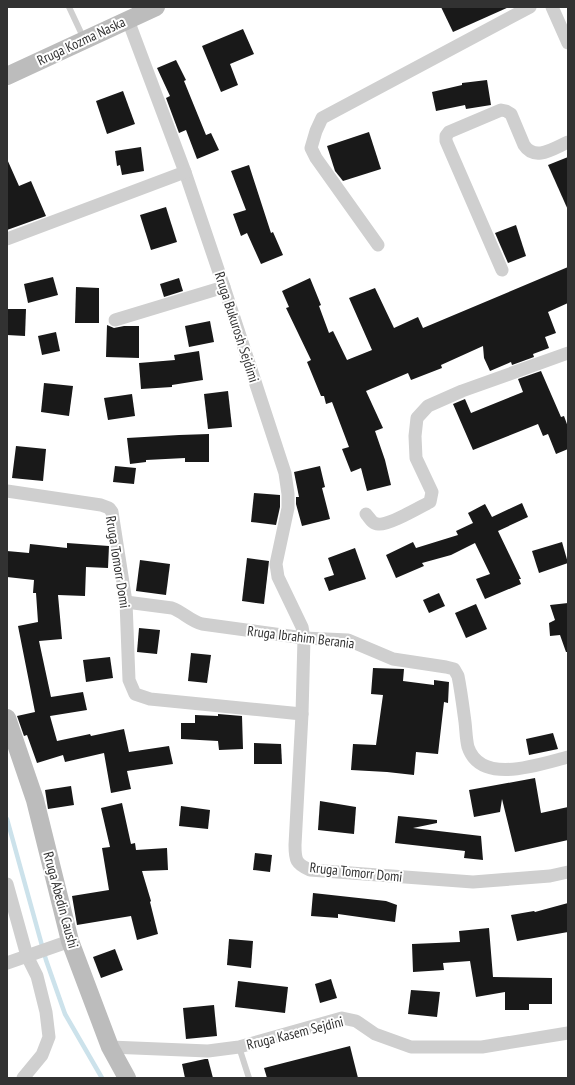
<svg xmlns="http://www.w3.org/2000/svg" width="575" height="1085" font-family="'PT Sans Narrow',sans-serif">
  <rect width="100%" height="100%" fill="#fff"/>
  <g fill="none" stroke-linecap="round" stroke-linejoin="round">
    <!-- stream -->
    <path stroke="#cce2eb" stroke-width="4.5" d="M7,819L46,960L65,1014L102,1078"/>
  </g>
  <!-- building -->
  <g fill="#191919">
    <path d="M441,7H509L453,32Z"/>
    <path d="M243,29L254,54L230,64L238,85L221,92L202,46Z"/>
    <path d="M176,60L186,80L184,81L206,135L211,133L219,150L197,159L186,130L179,133L166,98L170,96L157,68Z"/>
    <path d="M487,80L491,105L466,109L465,105L436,111L432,92L462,85V83Z"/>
    <path d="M123,91L135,124L107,134L96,101Z"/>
    <path d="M369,132L381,169L343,181L335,171L327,146Z"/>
    <path d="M141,147L144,171L122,175L120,165L117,166L115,151Z"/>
    <path d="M568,157V210L548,165Z"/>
    <path d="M7,159L19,186L31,181L46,216L7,230Z"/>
    <path d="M249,165L271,233L273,232L283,255L261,264L247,233L241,236L233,214L246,210L231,171Z"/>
    <path d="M166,207L177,242L151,250L140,215Z"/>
    <path d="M516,225L526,256L508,263L495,233Z"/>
    <path d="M568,267V303L548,312L556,333L545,337L549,348L533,354L534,357L512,365L511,362L490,371L484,358L483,346L441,365L442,368L411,380L408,373L366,391L383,428L375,431L385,460L391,485L367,491L361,468L351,472L342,449L349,447L332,402L326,404L324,396H321L307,362L311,360L286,308L289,307L282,291L310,278L321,305L319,306L329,333L333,331L347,360L372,350L349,298L375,288L394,328L418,317L423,328Z"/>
    <path d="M53,277L58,295L28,303L24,284Z"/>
    <path d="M179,278L183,291L164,297L160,284Z"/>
    <path d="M76,287L99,288V323H75Z"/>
    <path d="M7,309H26L25,336L7,335Z"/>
    <path d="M210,321L214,342L189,347L185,326Z"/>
    <path d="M107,325L114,328L124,326H139V358L106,357Z"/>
    <path d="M56,332L60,351L42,355L38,336Z"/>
    <path d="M199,351L203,380L172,385V387L141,389L139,363L175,360L174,355Z"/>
    <path d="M541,371L561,417L564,416L568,427V449L556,454L548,434L543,436L538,424L473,450L453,404L465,399L471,413L523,392L518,379Z"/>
    <path d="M44,383L73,386L69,416L41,412Z"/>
    <path d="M228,391L232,427L208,429L204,394Z"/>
    <path d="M132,394L135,416L108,420L104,398Z"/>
    <path d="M209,434V462H185V458L146,460V462L130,464L127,438L179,435Z"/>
    <path d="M16,446L46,449L43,481L12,478Z"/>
    <path d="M115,466L136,468L134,484L113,482Z"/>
    <path d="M320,466L325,487L322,488L330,519L302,526L296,504V497H299L294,472Z"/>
    <path d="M254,493L280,495V507L276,525L251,522Z"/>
    <path d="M522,503L528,517L498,531L521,579H519L521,584L485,599L476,579L490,574L475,543L451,555L422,563L424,566L396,578L386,555L413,542L416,548L458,535L456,531L473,523L468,513L485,504L492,517Z"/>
    <path d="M562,542L568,563L539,573L532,551Z"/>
    <path d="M67,543L109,546L108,568L86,567L85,596L58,595L62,639L39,641L51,697L83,692L87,710L50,716L57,741L90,734L91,736L124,729L129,752L169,746L173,764L127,771L131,789L111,793L104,753L65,762L63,755L37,763L27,735L24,736L17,716L35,712L18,626L38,622L36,593H33L34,580L7,577V551L29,553L30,544L67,548Z"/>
    <path d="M355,548L366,579L329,591L324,578L334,575L328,558Z"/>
    <path d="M247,558L269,561L264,604L242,601Z"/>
    <path d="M140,560L170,564L166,595L136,591Z"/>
    <path d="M439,593L445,606L429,613L423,600Z"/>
    <path d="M568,603V652H566L560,635L550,636L549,623L555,620L550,605Z"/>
    <path d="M476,604L487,629L466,638L455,613Z"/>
    <path d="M139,628L160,630L157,654L137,652Z"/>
    <path d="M191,653L211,655L207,683L188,681Z"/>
    <path d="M110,657L113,678L86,682L83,660Z"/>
    <path d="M373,668L404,669L403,681L434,685V680L449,682L448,703L444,702L438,754L416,752L414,775L387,772L351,770L353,744L376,745L383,695L371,694Z"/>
    <path d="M218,714L242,716L243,749L219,750L218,741L181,739V723H195V715L218,716Z"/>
    <path d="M553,733L558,749L529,755L526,739Z"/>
    <path d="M254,743L281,744L282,764H254Z"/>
    <path d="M535,778L541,813L568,807V840L515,852L502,799L500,812L474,817L469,790Z"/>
    <path d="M71,786L74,805L48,809L45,790Z"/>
    <path d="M320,801L356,807L354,834L318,830Z"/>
    <path d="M122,803L131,844L135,843L136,850L167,848L168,870L142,871L151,901L150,902L158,934L137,940L131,916L77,925L72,896L109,890L102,848L110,847L101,808Z"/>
    <path d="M181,806L210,810L208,829L179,826Z"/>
    <path d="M398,816L437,820V823L413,828L481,836L483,860L464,858L465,851L395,843Z"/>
    <path d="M255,853L272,855L270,872L253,870Z"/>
    <path d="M313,893L386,901L397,905L395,922L338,914V918L311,916Z"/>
    <path d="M568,903V932L517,941L511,915L534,911L535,912Z"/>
    <path d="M489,928L493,977L552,978V1004H529V1010H505V992L476,997L470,961L443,963L444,970L413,972L412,944L460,942L459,931Z"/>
    <path d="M229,939L253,941L251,968L227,965Z"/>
    <path d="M115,949L123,970L101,978L93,957Z"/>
    <path d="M331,979L337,998L320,1003L315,984Z"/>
    <path d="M238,981L288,987L285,1013L235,1007Z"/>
    <path d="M411,990L440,992L437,1017L408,1014Z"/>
    <path d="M214,1005L217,1036L186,1039L183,1008Z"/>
    <path d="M350,1046L358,1078H267L264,1068Z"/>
    <path d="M205,1059H208L213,1078H185L182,1064Z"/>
  </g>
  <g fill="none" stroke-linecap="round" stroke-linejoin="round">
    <!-- lane -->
    <g stroke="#cfcfcf" stroke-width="6">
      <path d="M69,7L84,39"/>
      <path d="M239,1047L249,1078"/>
    </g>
    <!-- street -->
    <g stroke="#cfcfcf" stroke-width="13">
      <path d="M552,7L568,43"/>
      <path d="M128,20L185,172L224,287L285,473L288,494V508L276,564L278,577L302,627L304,638L302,714L295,845C295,860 296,864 310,870L473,882L550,876L568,872"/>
      <path d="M7,239L185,172"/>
      <path d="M378,245L316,158L311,148L316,131L322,118L530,7"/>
      <path d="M502,270L446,141V136L449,132L501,110L506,111L511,114L524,145C535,162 554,148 568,142"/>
      <path d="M115,320L224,287"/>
      <path d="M7,491L101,505L109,508L112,512L126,602L129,680L135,694L150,699L302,714"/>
      <path d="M366,514C370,518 372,524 378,524C388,526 420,507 430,502L432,492L416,458L415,436L417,418L428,406L462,391L568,353"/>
      <path d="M126,602L172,608C183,612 190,621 202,624L304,638L348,640L393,659L446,667L454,669L458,676C461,691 463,707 465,722C466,730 466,739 468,747C481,786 540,764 568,757"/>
      <path d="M7,884L27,956L37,976L46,1012L49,1037L42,1055L23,1078"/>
      <path d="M7,963L70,941"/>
      <path d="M110,1047L208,1051L239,1047L342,1018L356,1021L375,1034L411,1047H482L568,1033"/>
    </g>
    <!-- secondary -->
    <g stroke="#bcbcbc" stroke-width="18">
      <path d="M7,76L156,7"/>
      <path d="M7,718L35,800L70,941L110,1047L127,1078"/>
    </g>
  </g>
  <g text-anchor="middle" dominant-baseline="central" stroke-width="4" stroke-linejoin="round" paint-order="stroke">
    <!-- street labels -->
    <g font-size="14" fill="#323232" stroke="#fff">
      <text transform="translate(81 41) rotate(-25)">Rruga Kozma Naska</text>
      <text transform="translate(237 327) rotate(72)">Rruga Bukurosh Sejdimi</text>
      <text transform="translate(118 562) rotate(81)">Rruga Tomorr Domi</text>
      <text transform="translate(301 637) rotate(7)">Rruga Ibrahim Berania</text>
      <text transform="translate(356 872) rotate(6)">Rruga Tomorr Domi</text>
      <text transform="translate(61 900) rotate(75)">Rruga Abedin Caushi</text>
      <text transform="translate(295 1033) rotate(-14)">Rruga Kasem Sejdini</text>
    </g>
  </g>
  <!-- border -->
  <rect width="575" height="1085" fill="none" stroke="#323232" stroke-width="16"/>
</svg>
